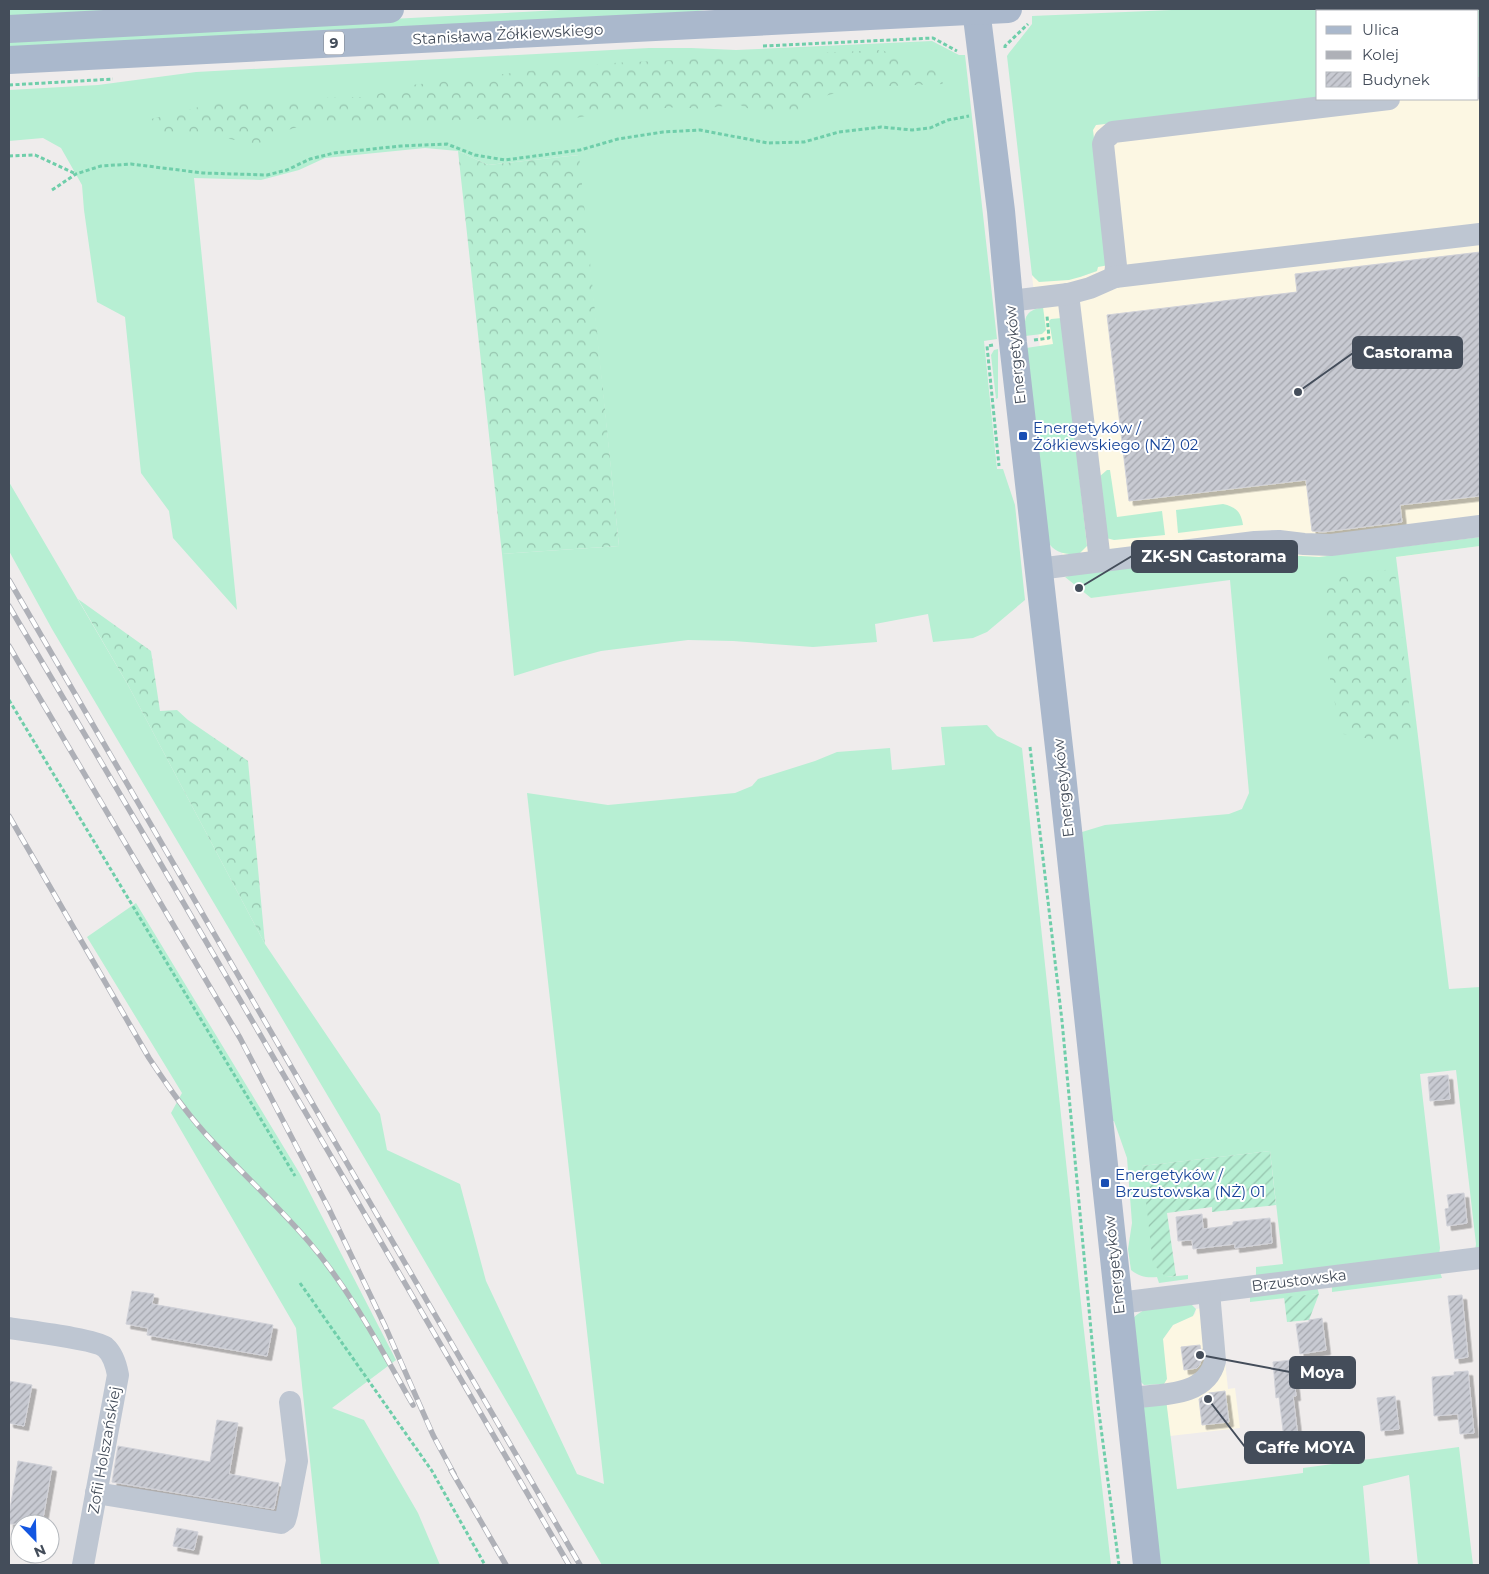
<svg xmlns="http://www.w3.org/2000/svg" width="1489" height="1574" font-family="Montserrat,sans-serif">
  <defs>
    <pattern id="forest-crowns" width="20" height="18" patternUnits="userSpaceOnUse" patternTransform="scale(1.25)"><rect width="20" height="18" fill="#b7efd3"/><path d="M2 6a3 3 0 1 1 6 0M12 15a3 3 0 1 1 6 0" fill="none" stroke="#96c4ae"/></pattern>
    <pattern id="garden-furrows" width="10" height="10" patternUnits="userSpaceOnUse" patternTransform="scale(1.25)"><rect width="10" height="10" fill="#b7efd3"/><path d="M-1 1l2-2M0 10L10 0M9 11l2-2" fill="none" stroke="#96c4ae"/></pattern>
    <pattern id="building-hatch" width="6" height="6" patternUnits="userSpaceOnUse" patternTransform="scale(1.25)"><rect width="6" height="6" fill="#c8cad2"/><path d="M-1 1l2-2M0 6l6-6M5 7l2-2" fill="none" stroke="#a4a6ad"/></pattern>
    <filter id="shadow"><feDropShadow dx="4.5" dy="4.5" stdDeviation="0" flood-color="#0004"/></filter>
  </defs>
  <rect width="100%" height="100%" fill="#efecec"/>
  <!-- commercial -->
  <g fill="#fcf7e3">
    <path d="M1480,80V546L1091,598L1065,577L1032,275L1035,279L1080,277L1097,271L1093,130L1096,125L1318,99H1478Z"/>
    <path d="M1219,1305L1228,1389L1235,1388L1240,1428L1170,1436L1164,1384L1163,1339L1173,1325L1195,1314L1196,1309Z"/>
  </g>
  <!-- grass -->
  <g fill="#b7efd3">
    <path d="M9,9H187L9,18Z"/>
    <path d="M580,9H712L669,15L9,51V39Z"/>
    <path d="M1195,9H1480V80H1478V11H1318V99L1096,125L1093,130L1109,265L1098,267L1097,271L1080,277L1069,280L1039,282L1032,275L1007,56L1009,53L1032,24V16Z"/>
    <path d="M932,41L959,55H965L997,339L984,341L997,469H1003L1015,505L1025,600L987,632L973,638L933,642L928,614L875,624L877,642L813,647L733,641L688,640L601,651L556,663L514,676L502,554L619,546L578,155L488,165L458,151L425,148L325,158L299,170L261,180L194,178L237,610L173,538L169,511L141,473L125,317L97,302L84,210L82,185L61,148L43,138L9,141V90L98,85L196,72L649,48H691L736,50Z"/>
    <path d="M1043,307L1046,330L1042,334L1025,336C1024,318 1024,311 1043,307Z"/>
    <path d="M1062,318L1087,546L1079,554C1065,555 1055,553 1047,541L1026,348L1053,344L1049,321L1051,319Z"/>
    <path d="M998,349V398L996,399L991,355L994,350Z"/>
    <path d="M1107,470H1110L1117,517L1162,511L1165,535L1114,540L1106,538L1099,477Z"/>
    <path d="M9,482L128,685L265,944L380,1114L387,1150L460,1184L486,1281L577,1474L604,1484L527,793L608,805L735,793L752,786L758,779L815,761L837,752L890,748L892,770L945,765L941,727L987,725L997,736L1022,748L1083,1322L1111,1565H602L371,1169L52,629L9,551Z"/>
    <path d="M1223,504C1236,507 1241,512 1243,525L1178,533L1176,510Z"/>
    <path d="M1480,537V546L1396,557L1449,989L1480,987V1250L1475,1251L1476,1244L1456,1070L1420,1074L1440,1248L1439,1255L1256,1279V1267L1283,1264L1270,1151L1142,1166L1166,1277L1188,1275V1279L1159,1283L1157,1277C1147,1278 1140,1277 1131,1270L1128,1249L1132,1223L1127,1158L1114,1121H1108L1082,832L1105,825L1229,814L1242,809L1249,793L1230,580L1091,598L1065,577L1075,574L1247,553L1319,557Z"/>
    <path d="M136,903L300,1174L396,1360L332,1408L364,1420L418,1513L440,1565H321L296,1328L171,1113L182,1093L87,937Z"/>
    <path d="M1440,1272L1442,1278L1332,1292V1285Z"/>
    <path d="M1317,1287L1319,1294L1250,1302V1296Z"/>
    <path d="M1191,1304L1196,1309L1193,1316L1173,1325L1163,1339L1167,1379L1164,1384L1144,1385L1138,1379L1132,1320C1144,1303 1172,1306 1191,1304Z"/>
    <path d="M1166,1399L1177,1489L1303,1473V1468L1459,1447L1473,1565H1418L1409,1475L1363,1486L1370,1565H1156L1140,1422L1144,1405Z"/>
  </g>
  <!-- forest -->
  <g fill="url(#forest-crowns)">
    <path d="M882,50L895,56L910,65L939,71L943,84L863,87L828,95L803,110L770,114L758,113L738,104L702,109L677,107L591,115L541,125L520,124L479,119L349,125H304L275,134L271,140L255,144L210,135L153,132L151,119L215,103L258,104L314,98L366,97L412,85L545,69L613,63Z"/>
    <path d="M458,151L488,165L579,155L619,546L502,554Z"/>
    <path d="M1395,569L1413,742L1398,744L1343,734L1331,688L1324,620V576Z"/>
    <path d="M78,599L151,651L160,711L177,710L188,720L248,761L265,944L128,685Z"/>
  </g>
  <!-- garden -->
  <g fill="url(#garden-furrows)">
    <path d="M1270,1151L1276,1205L1212,1212V1207L1167,1213L1176,1276L1166,1277L1153,1264L1142,1166Z"/>
    <path d="M1319,1294L1309,1320L1287,1322L1284,1297Z"/>
  </g>
  <!-- building -->
  <g fill="url(#building-hatch)" stroke="#d0d1d8" filter="url(#shadow)">
    <path d="M1480,252V496L1400,505L1402,522L1323,532L1312,531L1306,480L1129,501L1107,315L1297,292L1295,274Z"/>
    <path d="M1448,1075L1450,1099L1430,1101L1428,1077Z"/>
    <path d="M1464,1193L1467,1223L1447,1226L1445,1209L1449,1208L1447,1195Z"/>
    <path d="M1202,1214L1203,1229L1233,1225V1222L1270,1218L1272,1243L1235,1248V1244L1193,1249L1192,1240L1178,1241L1176,1217Z"/>
    <path d="M132,1291L154,1294L152,1304L273,1325L267,1356L147,1335L148,1328L126,1324Z"/>
    <path d="M1462,1295L1468,1357L1455,1359L1448,1296Z"/>
    <path d="M1322,1318L1326,1350L1300,1354L1296,1324L1309,1322V1320Z"/>
    <path d="M1200,1345L1202,1359L1199,1366L1197,1368L1184,1370L1181,1347Z"/>
    <path d="M1292,1360L1296,1396H1293L1299,1445L1285,1447L1279,1397L1276,1398L1273,1362Z"/>
    <path d="M1468,1371L1474,1433L1460,1434L1458,1414L1434,1416L1432,1377L1454,1375V1372Z"/>
    <path d="M9,1381L32,1385L24,1426L9,1423Z"/>
    <path d="M1225,1391L1229,1422L1202,1425L1199,1399L1209,1393Z"/>
    <path d="M1395,1396L1399,1429L1381,1431L1377,1398Z"/>
    <path d="M217,1420L238,1423L229,1474L279,1483L274,1509L112,1482L118,1446L210,1462Z"/>
    <path d="M18,1461L52,1467L42,1524H9V1515Z"/>
    <path d="M177,1528L198,1532L194,1550L173,1546Z"/>
  </g>
  <g fill="none" stroke-linecap="round" stroke-linejoin="round">
    <!-- path -->
    <g stroke="#6fceaa" stroke-width="3" stroke-dasharray="4 2.5" stroke-linecap="butt">
      <path d="M763,46L933,38L957,51"/>
      <path d="M1005,48V46L1028,24"/>
      <path d="M9,85L113,79"/>
      <path d="M9,156L35,155L76,174"/>
      <path d="M52,190L76,174L101,166L131,164L203,173L267,175L287,170L310,159L334,153L401,146L447,144L475,155L505,160L580,150L618,139L663,132L700,130L768,143L804,142L839,132L881,127L912,130L930,128L948,120L969,116"/>
      <path d="M1034,340L1049,338L1047,316"/>
      <path d="M993,345L987,346L999,466"/>
      <path d="M9,700L295,1176"/>
      <path d="M1030,747L1062,1021L1098,1405L1119,1565"/>
      <path d="M300,1283L432,1471L485,1565"/>
    </g>
    <!-- minor -->
    <g stroke="#bec6d2" stroke-width="22">
      <path d="M1478,88H1480"/>
      <path d="M1115,277L1116,266L1103,144L1105,139L1113,132L1389,99"/>
      <path d="M1068,294L1100,561"/>
      <path d="M1010,301L1068,294L1090,288L1115,277L1480,234"/>
      <path d="M1038,569L1255,542L1279,541L1304,544L1331,545L1480,526"/>
      <path d="M1119,1303L1480,1258"/>
      <path d="M9,1328C26,1331 94,1339 105,1347C113,1354 116,1364 118,1375L83,1565"/>
      <path d="M1129,1398C1159,1394 1206,1398 1215,1361L1209,1292"/>
      <path d="M96,1493L281,1523L285,1520L287,1513L297,1461L290,1402"/>
    </g>
    <!-- major -->
    <g stroke="#aab8cc" stroke-width="28">
      <path d="M976,9L1001,211L1013,343L1061,765L1147,1565"/>
      <path d="M9,29L390,9"/>
      <path d="M9,60L1008,9"/>
    </g>
    <!-- rail casing -->
    <g stroke="#aeb0b7" stroke-width="5.5">
      <g id="rail">
        <path d="M9,580L580,1565"/>
        <path d="M9,606L137,823L569,1565"/>
        <path d="M9,646L240,1038L329,1209L385,1326L433,1435L454,1474"/>
        <path d="M9,816L149,1058C169,1088 189,1117 214,1143C245,1176 279,1207 309,1242C351,1291 381,1349 413,1405"/>
        <path d="M451,1470L506,1565"/>
      </g>
    </g>
    <!-- rail -->
    <use href="#rail" stroke="#fff" stroke-width="4" stroke-dasharray="11" stroke-linecap="butt"/>
  </g>
  <!-- markers -->
  <g fill="#1a4fb4" stroke="#fff" stroke-width="2">
    <rect x="1018" y="431" width="10" height="10" rx="2.5"/>
    <rect x="1100" y="1178" width="10" height="10" rx="2.5"/>
  </g>
  <g text-anchor="middle" dominant-baseline="central" stroke-width="4" stroke-linejoin="round" paint-order="stroke">
    <!-- shield labels -->
    <rect fill="#fff" stroke="#7c828c" stroke-width="1" x="324" y="31.5" width="20" height="23" rx="4"/>
    <g font-size="14" font-weight="bold" fill="#444d5a">
      <text x="334" y="43">9</text>
    </g>
    <!-- street labels -->
    <g font-size="15" fill="#444d5a" stroke="#fff">
      <text transform="translate(508 34) rotate(-3)">Stanisława Żółkiewskiego</text>
      <text transform="translate(1015 355) rotate(-96)">Energetyków</text>
      <text transform="translate(1063 788) rotate(-96)">Energetyków</text>
      <text transform="translate(1114 1265) rotate(-96)">Energetyków</text>
      <text transform="translate(1299 1280) rotate(-7)">Brzustowska</text>
      <text transform="translate(104 1450) rotate(-80)">Zofii Holszańskiej</text>
    </g>
    <!-- transit labels -->
    <g font-size="15" fill="#164399" stroke="#fff" text-anchor="start">
      <text x="1033" y="427">Energetyków /<tspan x="1033" dy="17">Żółkiewskiego (NŻ) 02</tspan></text>
      <text x="1115" y="1174">Energetyków /<tspan x="1115" dy="17">Brzustowska (NŻ) 01</tspan></text>
    </g>
  </g>
  <!-- callouts -->
  <path fill="none" stroke="#444d5a" stroke-width="2" d="M1298 392L1353 353M1079 588L1132 556M1200 1355L1290 1372M1208 1399L1245 1447"/>
  <g fill="#444d5a" stroke="#fff" stroke-width="2">
    <circle cx="1298" cy="392" r="5"/>
    <circle cx="1079" cy="588" r="5"/>
    <circle cx="1200" cy="1355" r="5"/>
    <circle cx="1208" cy="1399" r="5"/>
  </g>
  <g fill="#444d5a" stroke="#444d5a" stroke-width="2">
    <rect x="1353" y="337" width="109" height="31" rx="5"/>
    <rect x="1132" y="541" width="165" height="31" rx="5"/>
    <rect x="1290" y="1357" width="65" height="31" rx="5"/>
    <rect x="1245" y="1432" width="119" height="31" rx="5"/>
  </g>
  <g font-size="16" text-anchor="middle" font-weight="bold" fill="#fff">
    <text x="1408" y="358">Castorama</text>
    <text x="1214" y="562">ZK-SN Castorama</text>
    <text x="1322" y="1378">Moya</text>
    <text x="1305" y="1453">Caffe MOYA</text>
  </g>
  <!-- border -->
  <rect width="1489" height="1574" fill="none" stroke="#444d5a" stroke-width="20"/>
  <!-- legend -->
  <rect x="1316" y="10" width="162" height="90" fill="#ffffff" stroke="#b4b8bd"/>
  <rect x="1326" y="26" width="25" height="8" fill="#aab8cc" stroke="#b4b8bd"/>
  <text x="1362" y="35" font-size="15" fill="#444d5a">Ulica</text>
  <rect x="1326" y="51" width="25" height="8" fill="#aeb0b7" stroke="#b4b8bd"/>
  <text x="1362" y="60" font-size="15" fill="#444d5a">Kolej</text>
  <rect x="1326" y="72" width="25" height="15" fill="url(#building-hatch)" stroke="#b4b8bd"/>
  <text x="1362" y="85" font-size="15" fill="#444d5a">Budynek</text>
  <!-- north arrow -->
  <g transform="translate(35 1539) rotate(157)"><circle r="24" fill="#ffffff" stroke="#b4b8bd"/>
  <path d="M0-4L9 19L0 12L-9 19Z" fill="#1356e1"/>
  <text y="-8" font-size="14" font-weight="bold" text-anchor="middle" fill="#444d5a">N</text>
  </g>
</svg>
